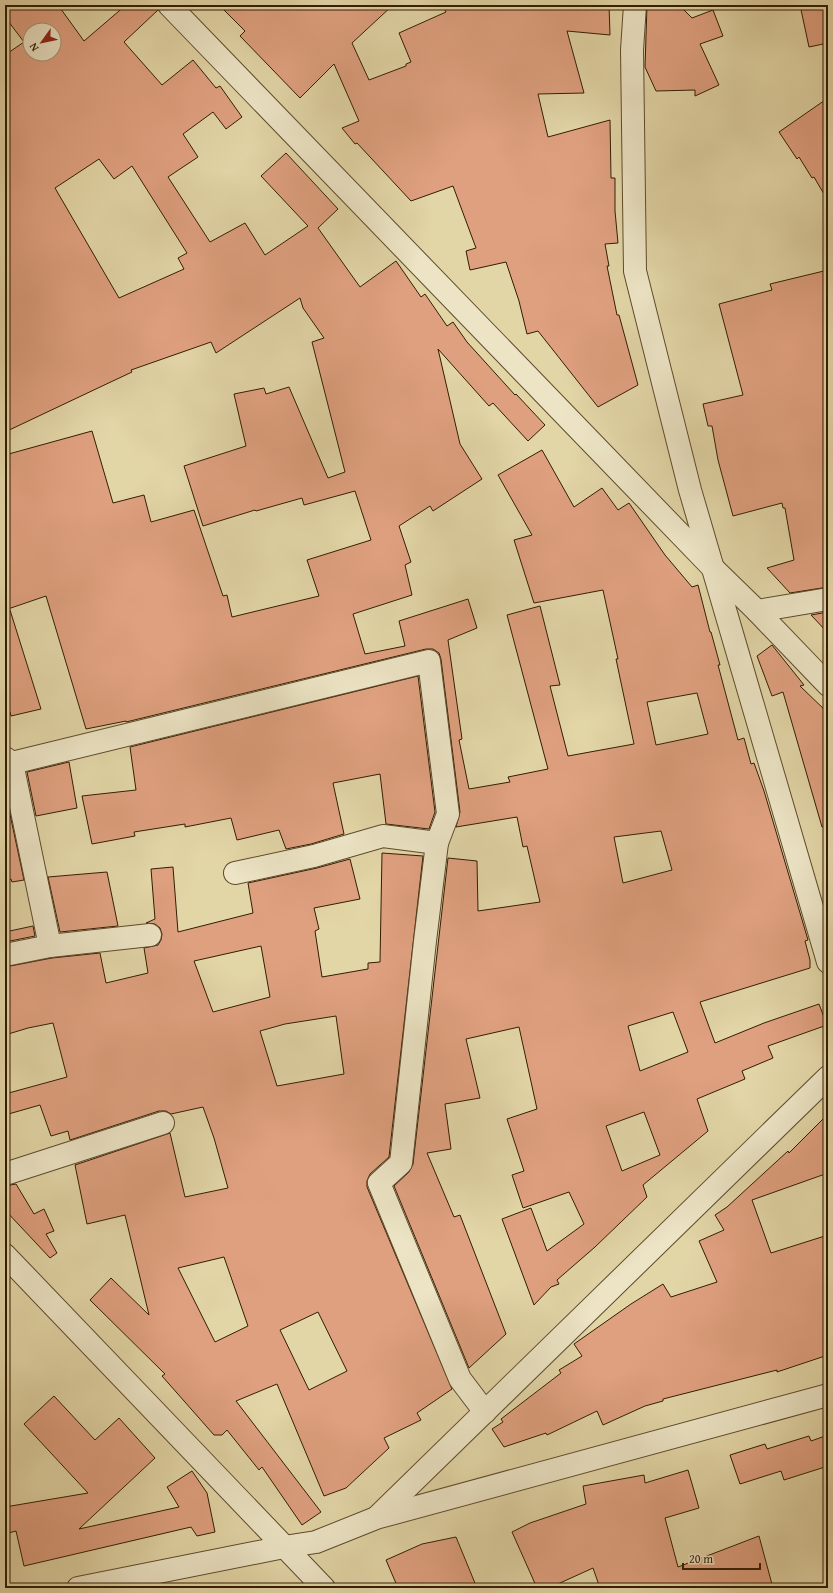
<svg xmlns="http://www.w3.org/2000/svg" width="833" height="1593" font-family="'Gentium Book Plus',serif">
  <rect width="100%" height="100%" fill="#e2d5a6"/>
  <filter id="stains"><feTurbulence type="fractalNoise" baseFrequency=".005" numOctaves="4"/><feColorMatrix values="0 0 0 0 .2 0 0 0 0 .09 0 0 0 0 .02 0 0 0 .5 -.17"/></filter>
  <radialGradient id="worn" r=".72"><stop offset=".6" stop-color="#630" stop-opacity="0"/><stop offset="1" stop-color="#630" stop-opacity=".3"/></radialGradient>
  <!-- building -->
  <g fill="#dfa07f" stroke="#321d03" fill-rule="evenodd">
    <path d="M5,5H58L84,41L126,5H157L158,10L124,42L162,85L193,60L216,88L220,86L242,117L226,129L213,112L183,134L198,157L168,177L210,242L245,223L265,255L308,226L261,176L286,153L338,209L318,228L360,287L396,261L421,297L425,294L447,326L453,322L467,342L515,395L516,394L545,425L528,441L493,403L489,406L438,349L460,444L482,479L433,511L430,506L399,526L411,562L405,565L412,595L353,614L365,654L405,646L399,621L468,599L477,628L448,640L462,739L459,740L469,789L510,782L508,777L548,769L507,615L540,606L560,685L550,686L568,756L634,744L616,659H618L603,590L534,603L514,540L532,535L498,475L542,450L574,507L602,488L618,510L629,503L665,555L692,587L698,585L710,632H711L720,665H718L738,740L744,738L751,764L754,763L764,791L808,940L805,941L810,960V968L700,1002L715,1043L764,1023L819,1004L827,1025L768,1046L773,1058L742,1071L745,1079L697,1099L708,1131L643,1185L647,1197L595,1247L557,1280L559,1284L551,1287L534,1305L502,1219L531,1208L547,1251L584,1224L569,1192L523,1208L512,1175L524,1171L507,1119L537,1109L519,1027L466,1039L480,1098L445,1104L451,1149L427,1153L454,1217L460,1215L506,1334L469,1368L394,1186L409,1172L413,1164L448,858L477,861L478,911L540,902L527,846L523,847L517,817L456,827L460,812L441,659L439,653L433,649H426L126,722V721L86,729L46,596L5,610H10L41,709L11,716L10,712L5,713V455L92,431L113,503L144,495L151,522L194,510L223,596L227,595L232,617L319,596L307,560L371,540L355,491L304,505L302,498L256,511L255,510L203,526L184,466L246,446L234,394L264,388L266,394L289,387L328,478L345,472L312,342L324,338L303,308L300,298L216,353L211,342L131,370L132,372L98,388L5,432V55L24,42L5,17ZM30,30H54V54H30ZM99,159L114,179L132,166L187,253L178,258L184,269L119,298L55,188ZM697,693L708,734L656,745L647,702ZM661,831L672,870L623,883L614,837ZM673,1012L688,1052L640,1071L628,1026ZM644,1112L660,1155L622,1171L606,1126Z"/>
    <path d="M219,5H393L352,43L369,80L406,66V64L411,62L399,33L446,12L442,5H609L610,35L567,31L584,93L538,94L548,137L610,120L611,178H615V211L618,243L605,244L609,266H607L617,315H619L638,385L598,407L538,331L527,334L519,301L506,262L470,270L466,251L476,248L453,186L411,201L357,143L355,144L342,128L359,121L334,64L300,98L240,36L245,31Z"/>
    <path d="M647,5H679L692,18L713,10L723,36L700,44L719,85L695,96V90L656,91L645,67Z"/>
    <path d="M800,5H828V43L809,47Z"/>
    <path d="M828,98V201L814,177L812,178L799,157L797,159L779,132Z"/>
    <path d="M828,270V587L790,593L767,568L794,560L785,508H783L782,503L733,516L718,460L712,426H708L703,404L743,395L719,304L772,290L770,284Z"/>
    <path d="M828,612V633L811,615Z"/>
    <path d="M772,645L804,685L800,686L828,713V826L822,827L783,692L772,696L757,656Z"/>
    <path d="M418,676L435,812L429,829L386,824L380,774L333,783L344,834L311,844L286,849L279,830L237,840L231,818L185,827V824L134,832L135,836L92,844L82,796L136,790L130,747Z"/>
    <path d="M69,762L77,808L36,816L27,772Z"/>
    <path d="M5,791L24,880L12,882L11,879L5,881Z"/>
    <path d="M382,853L423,856L389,1157L370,1174L367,1181V1187L452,1389L417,1413L421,1420L384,1438L389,1448L346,1488L324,1496L277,1384L236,1401L321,1512L302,1525L262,1467L259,1470L227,1430L222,1435H214L162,1376L165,1374L90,1300L111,1278L149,1315L125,1215L87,1224L75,1165L170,1133L185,1197L228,1188L214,1138L203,1107L171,1114L166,1111H159L70,1140L68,1131L51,1136L40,1105L5,1115V1094L67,1077L53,1023L28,1028L5,1035V967L52,958L100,953L106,983L148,973L144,948L158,945L161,940L162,934L160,928L155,924L146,923L155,919L151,869L173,867L178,932L253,913L248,883L317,868L350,859L360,899L314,908L319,929L315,931L322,977L368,969V963L380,962ZM261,946L270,997L213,1012L194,961ZM336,1016L344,1074L277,1086L260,1031L285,1024ZM224,1257L248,1326L215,1342L178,1268ZM318,1312L347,1371L309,1390L280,1330Z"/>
    <path d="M107,872L118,926L60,932L48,877Z"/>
    <path d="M33,926L35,936L5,942V932Z"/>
    <path d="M828,1114V1173L752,1200L771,1253L828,1235V1355L777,1372V1370L663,1399V1401L645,1406L603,1425L597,1411L547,1435L546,1433L504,1447L492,1429L503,1422L501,1419L561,1373L559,1370L582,1356L574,1344L631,1304L663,1284L671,1297L717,1282L699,1241L724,1230L715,1215L727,1207L788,1151L789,1153Z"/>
    <path d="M16,1184L34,1214L44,1209L54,1231L46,1234L57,1253L50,1258L5,1210V1186Z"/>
    <path d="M54,1396L95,1440L119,1418L155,1458L79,1529L179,1507L167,1487L192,1471L207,1493L215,1532L197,1536L191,1527L24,1566L16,1531L5,1534V1507L88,1493L24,1424Z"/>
    <path d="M828,1435V1466L784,1480L781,1471L740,1484L730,1455L765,1444L767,1449L809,1436L811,1441Z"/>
    <path d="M688,1470L699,1508L665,1518L678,1567L759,1536L773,1588H600L593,1568L549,1588H537L512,1532L530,1523L586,1504L583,1486L644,1475L645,1483Z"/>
    <path d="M456,1537L477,1588H398L386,1560L422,1544Z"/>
  </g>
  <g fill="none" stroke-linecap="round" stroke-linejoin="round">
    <!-- minor casing -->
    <g stroke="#5e4b2c" stroke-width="24">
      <g id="minor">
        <path d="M169,5L712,567L757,611L828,685"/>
        <path d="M635,5L632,50L635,271L690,490L828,962"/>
        <path d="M757,611L828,599"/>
        <path d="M5,758L12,763L429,661L448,814L437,843L425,941L401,1163L379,1183L460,1379L485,1412"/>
        <path d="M12,763L50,946"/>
        <path d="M235,873L314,856L383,836L437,843"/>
        <path d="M5,955L50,946L150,935"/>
        <path d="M5,1174L163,1123"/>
        <path d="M5,1255L324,1588"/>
        <path d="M378,1516L828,1077"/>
        <path d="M78,1588L284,1547L316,1542L376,1518L828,1395"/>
      </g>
    </g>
    <!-- minor -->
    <use href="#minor" stroke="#ece4c5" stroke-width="22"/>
  </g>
  <!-- margin -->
  <rect width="833" height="1593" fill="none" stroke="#e2d5a6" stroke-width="20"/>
  <rect x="6" y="6" width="821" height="1581" fill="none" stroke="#321d03" stroke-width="2"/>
  <rect x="10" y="10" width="813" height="1573" fill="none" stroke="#321d03"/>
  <!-- north arrow -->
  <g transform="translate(42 42) rotate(237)"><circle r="19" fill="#ece4c5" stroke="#a29477"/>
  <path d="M0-3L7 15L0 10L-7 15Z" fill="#8f2418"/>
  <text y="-6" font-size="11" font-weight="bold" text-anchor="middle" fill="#321d03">N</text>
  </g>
  <!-- scale -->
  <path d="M683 1563v6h77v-6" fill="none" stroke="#321d03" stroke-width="2"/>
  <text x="689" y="1563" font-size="12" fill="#321d03" stroke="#ece4c5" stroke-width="3" paint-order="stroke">20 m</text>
  <rect width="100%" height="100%" filter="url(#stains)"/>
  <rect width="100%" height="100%" fill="url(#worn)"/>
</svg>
